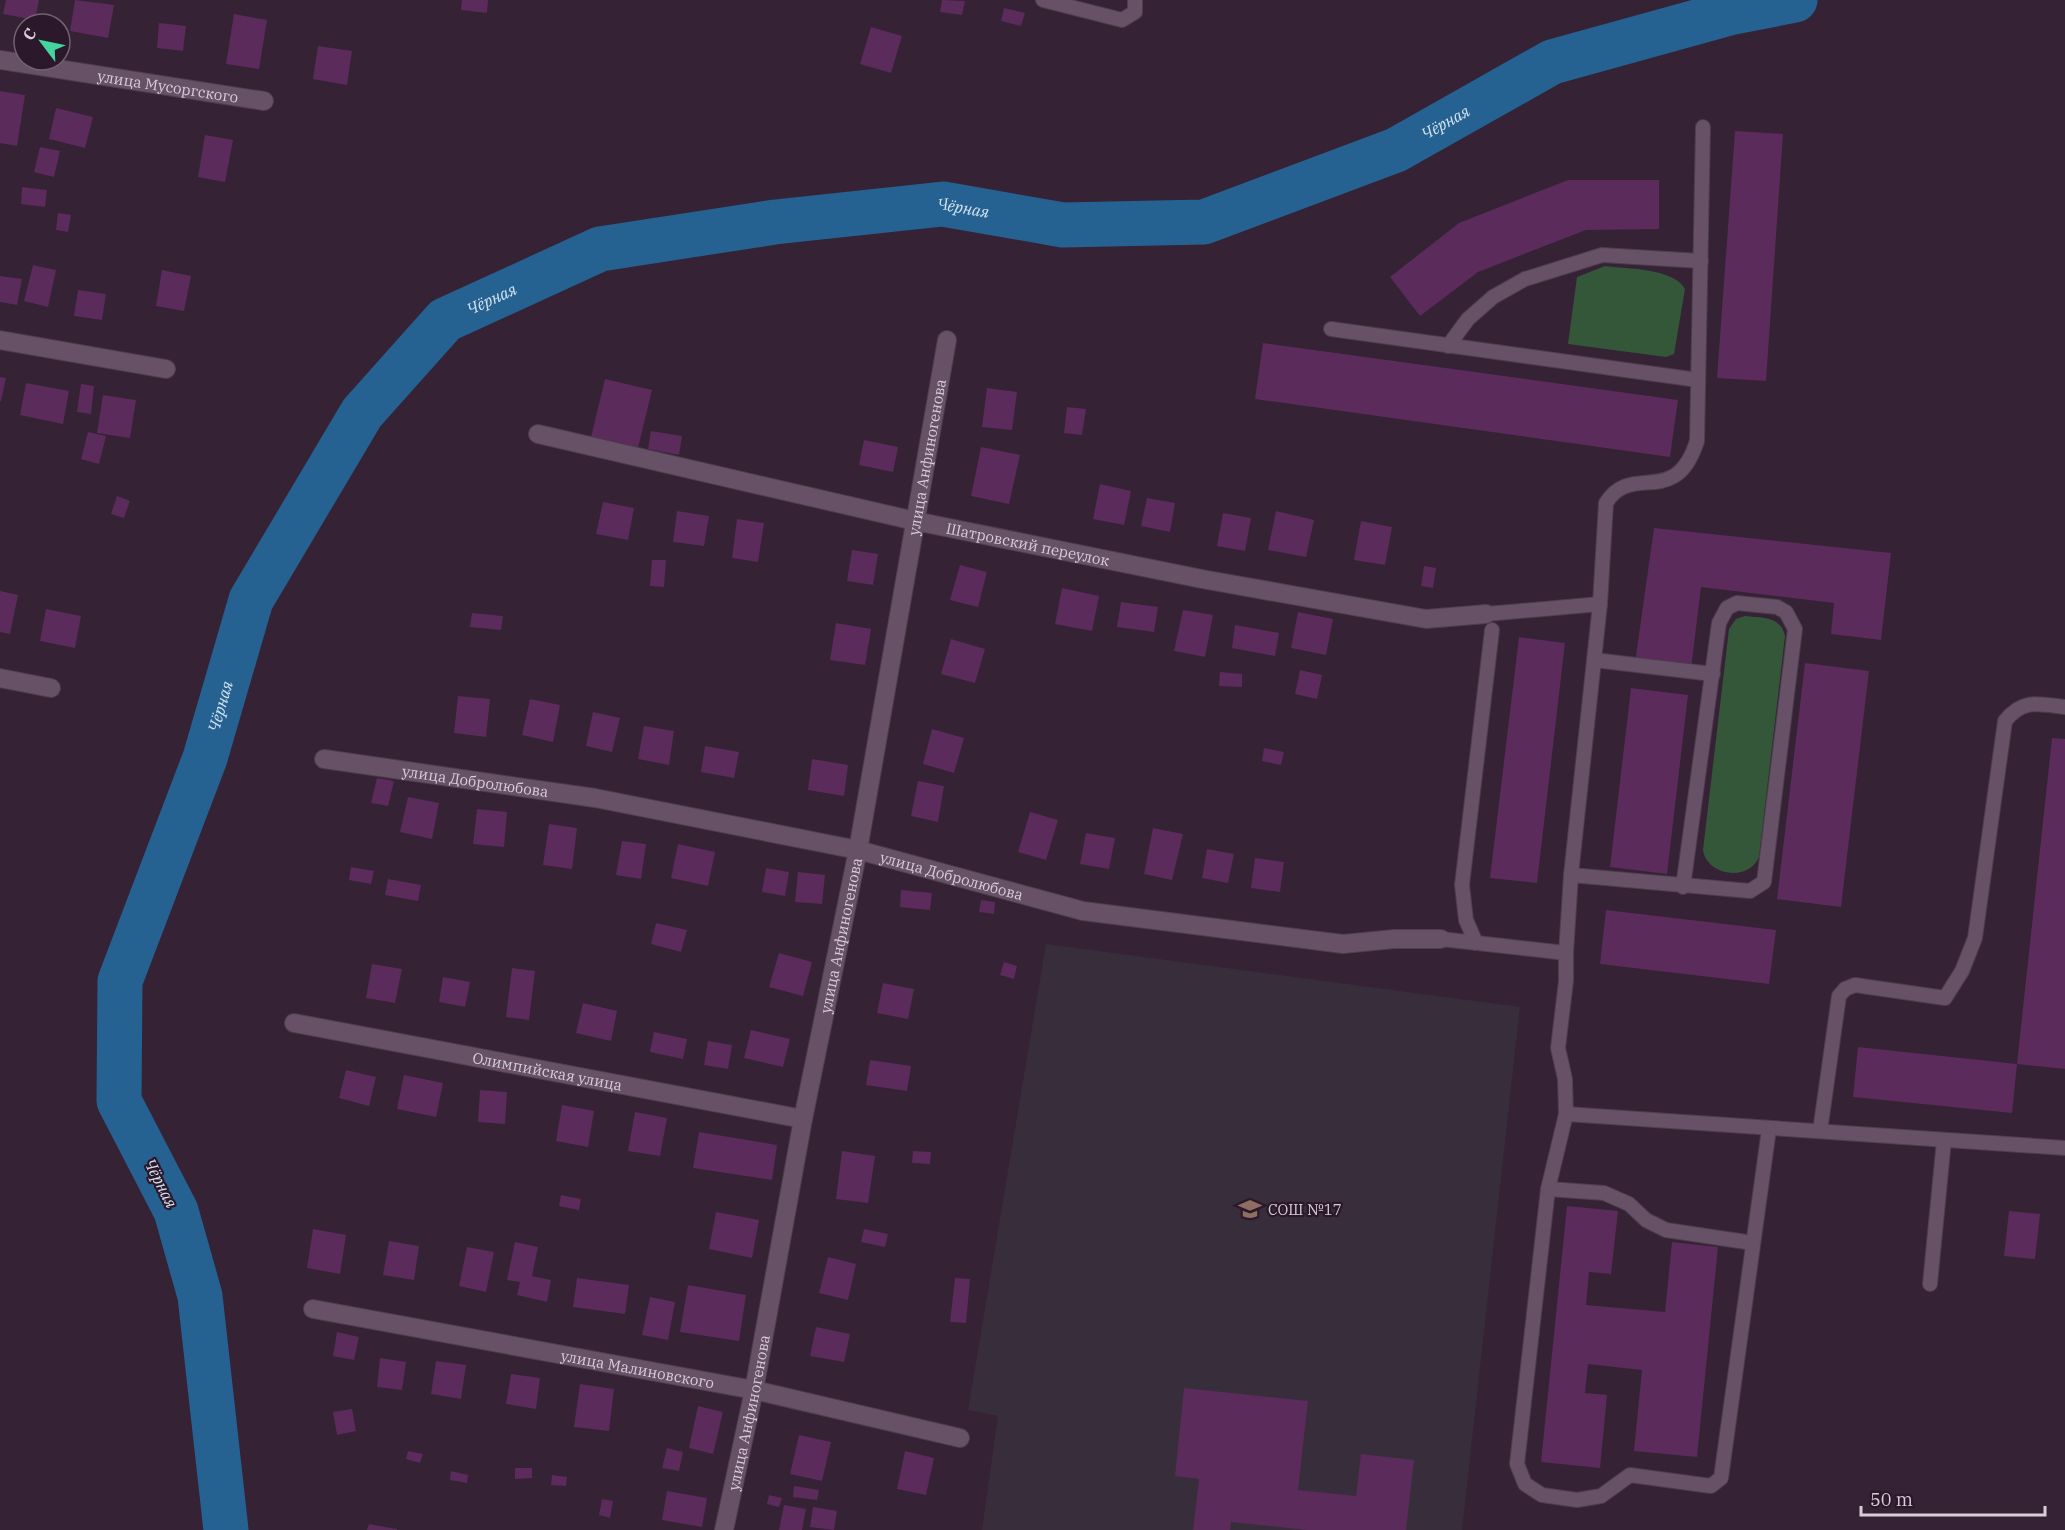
<svg xmlns="http://www.w3.org/2000/svg" width="2065" height="1530" font-family="'IBM Plex Serif',serif">
  <rect width="100%" height="100%" fill="#352235"/>
  <!-- education -->
  <path fill="#382d3b" d="M1046,944L1520,1007L1462,1530H982L998,1416L968,1410Z"/>
  <!-- green -->
  <g fill="#345739">
    <path d="M1605,266C1627,269 1674,268 1685,289L1674,354L1666,357L1568,344L1577,277Z"/>
    <path d="M1745,616C1762,618 1781,616 1785,636L1759,857C1749,882 1707,876 1703,850L1729,629L1736,619Z"/>
  </g>
  <g fill="none" stroke-linecap="round" stroke-linejoin="round">
    <!-- river -->
    <path stroke="#256291" stroke-width="45" id="s1" d="M226,1530L200,1296L176,1211L119,1101L120,981L205,758L251,600L362,413L445,320L600,249L775,222L943,204L1063,225L1204,222L1396,150L1552,62L1729,13L1795,0"/>
  </g>
  <!-- building -->
  <g fill="#5a2b5b">
    <path d="M6,0H39L35,20L3,14Z"/>
    <path d="M75,0L114,5L108,38L70,31Z"/>
    <path d="M462,0H488L487,13L461,10Z"/>
    <path d="M942,0L965,1L962,15L940,12Z"/>
    <path d="M1004,8L1025,13L1021,26L1001,21Z"/>
    <path d="M234,14L267,20L259,69L226,64Z"/>
    <path d="M159,23L186,26L183,51L157,48Z"/>
    <path d="M871,27L902,36L891,73L860,64Z"/>
    <path d="M318,46L352,51L347,85L313,79Z"/>
    <path d="M0,91L25,95L17,146L0,143Z"/>
    <path d="M56,108L93,117L85,148L49,139Z"/>
    <path d="M1735,131L1783,134L1766,381L1717,378Z"/>
    <path d="M205,135L233,140L225,182L198,177Z"/>
    <path d="M40,147L60,151L54,177L34,172Z"/>
    <path d="M1568,180H1659V229L1586,230L1478,272L1420,316L1390,277L1459,223Z"/>
    <path d="M22,187L47,190L45,207L21,204Z"/>
    <path d="M58,213L71,215L68,232L56,230Z"/>
    <path d="M33,265L56,270L48,307L24,301Z"/>
    <path d="M162,270L191,276L184,311L156,306Z"/>
    <path d="M0,276L22,279L17,305L0,302Z"/>
    <path d="M78,290L106,294L102,320L74,316Z"/>
    <path d="M1263,343L1678,400L1670,457L1255,399Z"/>
    <path d="M0,377L6,378L1,401H0Z"/>
    <path d="M605,379L652,390L638,448L591,437Z"/>
    <path d="M26,383L69,391L63,424L20,415Z"/>
    <path d="M81,384L94,386L91,414L77,412Z"/>
    <path d="M987,388L1017,392L1012,430L982,427Z"/>
    <path d="M103,395L136,400L130,438L97,433Z"/>
    <path d="M1067,407L1086,409L1082,435L1064,433Z"/>
    <path d="M651,431L682,436L679,455L648,449Z"/>
    <path d="M88,432L106,436L99,464L81,459Z"/>
    <path d="M864,440L898,447L893,472L859,465Z"/>
    <path d="M981,447L1020,455L1009,504L971,496Z"/>
    <path d="M1100,484L1131,491L1124,525L1093,519Z"/>
    <path d="M117,496L130,501L124,518L111,514Z"/>
    <path d="M1147,498L1175,503L1170,532L1141,526Z"/>
    <path d="M603,502L634,508L628,540L596,534Z"/>
    <path d="M677,511L709,516L704,546L673,542Z"/>
    <path d="M1276,511L1314,520L1306,557L1268,550Z"/>
    <path d="M1223,513L1251,518L1245,551L1217,546Z"/>
    <path d="M737,519L764,523L758,562L732,558Z"/>
    <path d="M1361,521L1392,527L1385,565L1354,560Z"/>
    <path d="M1654,528L1891,553L1881,640L1831,634L1834,603L1701,587L1691,669L1635,663Z"/>
    <path d="M852,550L878,554L873,585L847,581Z"/>
    <path d="M652,560H666L664,587L650,586Z"/>
    <path d="M960,565L987,572L978,607L950,600Z"/>
    <path d="M1424,566L1436,568L1433,588L1421,586Z"/>
    <path d="M1062,588L1099,596L1092,631L1055,624Z"/>
    <path d="M0,591L18,595L10,634L0,632Z"/>
    <path d="M1121,602L1158,607L1154,632L1117,627Z"/>
    <path d="M46,609L81,616L75,648L40,641Z"/>
    <path d="M1183,610L1213,615L1205,657L1174,651Z"/>
    <path d="M1298,612L1333,619L1326,655L1291,648Z"/>
    <path d="M472,613L503,616L501,630L470,627Z"/>
    <path d="M836,623L871,629L865,665L830,660Z"/>
    <path d="M1235,625L1279,633L1275,656L1232,648Z"/>
    <path d="M1519,637L1565,643L1537,883L1490,878Z"/>
    <path d="M951,639L985,649L975,683L941,674Z"/>
    <path d="M1805,663L1869,671L1841,907L1777,899Z"/>
    <path d="M1300,670L1322,675L1317,699L1295,694Z"/>
    <path d="M1220,672L1242,674V687L1219,686Z"/>
    <path d="M1631,688L1688,695L1667,874L1610,867Z"/>
    <path d="M458,696L490,699L486,737L454,733Z"/>
    <path d="M530,699L560,705L553,742L522,735Z"/>
    <path d="M593,712L620,718L612,752L586,746Z"/>
    <path d="M644,726L674,731L669,765L638,759Z"/>
    <path d="M932,729L964,738L954,773L923,764Z"/>
    <path d="M2052,738L2065,739V1069L2017,1064Z"/>
    <path d="M705,746L739,752L734,778L701,772Z"/>
    <path d="M1264,748L1284,752L1281,765L1262,761Z"/>
    <path d="M812,759L848,765L844,796L808,790Z"/>
    <path d="M377,778L394,781L388,806L371,803Z"/>
    <path d="M918,781L944,786L938,822L911,816Z"/>
    <path d="M408,797L439,803L432,839L400,832Z"/>
    <path d="M477,809L507,812L504,847L473,844Z"/>
    <path d="M1030,812L1058,820L1046,860L1018,852Z"/>
    <path d="M549,824L577,828L572,869L543,865Z"/>
    <path d="M1153,828L1183,834L1172,880L1144,874Z"/>
    <path d="M1086,833L1115,838L1109,869L1080,864Z"/>
    <path d="M622,841L646,844L641,879L616,875Z"/>
    <path d="M678,844L715,852L708,886L671,878Z"/>
    <path d="M1207,849L1234,854L1228,883L1202,878Z"/>
    <path d="M1255,858L1284,862L1280,892L1251,888Z"/>
    <path d="M351,867L374,871L371,884L349,880Z"/>
    <path d="M766,868L789,872L785,896L762,892Z"/>
    <path d="M798,872L825,875L822,904L795,902Z"/>
    <path d="M388,879L421,885L418,901L385,895Z"/>
    <path d="M901,890L932,893L930,910L900,907Z"/>
    <path d="M981,900L995,902L994,914L979,912Z"/>
    <path d="M1606,910L1776,930L1769,984L1600,964Z"/>
    <path d="M656,923L687,930L681,952L651,944Z"/>
    <path d="M779,953L812,962L803,996L769,987Z"/>
    <path d="M1004,962L1017,966L1014,979L1000,975Z"/>
    <path d="M372,964L402,969L395,1003L366,998Z"/>
    <path d="M512,968L535,971L529,1020L506,1017Z"/>
    <path d="M443,977L470,982L465,1007L439,1002Z"/>
    <path d="M883,983L914,989L908,1019L877,1013Z"/>
    <path d="M583,1003L617,1011L611,1041L576,1033Z"/>
    <path d="M751,1030L790,1039L783,1067L744,1058Z"/>
    <path d="M654,1032L687,1039L683,1059L650,1052Z"/>
    <path d="M708,1041L732,1045L728,1069L704,1065Z"/>
    <path d="M1858,1047L2017,1064L2012,1113L1853,1097Z"/>
    <path d="M870,1060L911,1066L907,1091L866,1085Z"/>
    <path d="M346,1070L376,1077L369,1106L339,1098Z"/>
    <path d="M404,1075L443,1083L436,1117L397,1109Z"/>
    <path d="M480,1090L507,1092L505,1124L478,1122Z"/>
    <path d="M562,1105L594,1111L588,1147L556,1141Z"/>
    <path d="M635,1112L667,1118L660,1156L628,1151Z"/>
    <path d="M699,1132L777,1145L772,1180L693,1168Z"/>
    <path d="M842,1151L875,1156L868,1203L836,1199Z"/>
    <path d="M913,1151L931,1152L930,1164L912,1163Z"/>
    <path d="M561,1195L581,1199L579,1210L559,1206Z"/>
    <path d="M1567,1206L1618,1211L1611,1274L1589,1272L1586,1305L1665,1312L1672,1242L1718,1247L1697,1457L1634,1451L1642,1370L1588,1364L1585,1393L1607,1395L1600,1468L1541,1462Z"/>
    <path d="M2009,1211L2040,1214L2035,1259L2004,1256Z"/>
    <path d="M716,1212L759,1220L752,1258L709,1249Z"/>
    <path d="M313,1229L346,1235L340,1274L307,1268Z"/>
    <path d="M864,1229L888,1234L885,1247L861,1242Z"/>
    <path d="M389,1241L419,1246L414,1280L383,1275Z"/>
    <path d="M515,1242L538,1247L532,1276L551,1280L547,1302L517,1295L520,1282L507,1280Z"/>
    <path d="M467,1247L494,1252L486,1292L459,1286Z"/>
    <path d="M828,1257L856,1264L848,1300L819,1293Z"/>
    <path d="M577,1278L629,1285L625,1314L573,1307Z"/>
    <path d="M955,1278L970,1279L966,1323L950,1322Z"/>
    <path d="M688,1285L746,1295L739,1341L680,1332Z"/>
    <path d="M650,1297L675,1302L668,1340L642,1335Z"/>
    <path d="M816,1327L850,1334L844,1362L810,1356Z"/>
    <path d="M337,1332L359,1337L354,1360L333,1356Z"/>
    <path d="M380,1358L406,1362L402,1390L377,1387Z"/>
    <path d="M436,1361L466,1365L461,1399L431,1394Z"/>
    <path d="M511,1374L540,1378L536,1409L506,1404Z"/>
    <path d="M580,1384L614,1389L609,1431L574,1427Z"/>
    <path d="M1184,1388L1308,1401L1298,1490L1356,1496L1361,1454L1414,1460L1406,1530H1307L1231,1522L1230,1530H1193L1199,1479L1175,1476Z"/>
    <path d="M698,1406L723,1412L713,1454L689,1448Z"/>
    <path d="M352,1409L356,1431L337,1435L333,1412Z"/>
    <path d="M799,1435L831,1442L822,1481L790,1474Z"/>
    <path d="M667,1448L683,1452L679,1471L662,1468Z"/>
    <path d="M408,1451L423,1454L420,1463L406,1459Z"/>
    <path d="M905,1451L934,1458L926,1495L897,1489Z"/>
    <path d="M515,1468H532V1478L515,1479Z"/>
    <path d="M451,1471L468,1475L467,1483L450,1480Z"/>
    <path d="M552,1475L567,1477L566,1486L551,1485Z"/>
    <path d="M794,1486L819,1490L817,1500L793,1497Z"/>
    <path d="M667,1491L707,1498L702,1527L662,1520Z"/>
    <path d="M769,1495L782,1498L779,1507L767,1504Z"/>
    <path d="M602,1499L613,1501L610,1518L599,1515Z"/>
    <path d="M784,1505L806,1509L802,1530H779Z"/>
    <path d="M813,1507L837,1511L834,1530L810,1527Z"/>
    <path d="M369,1524L397,1529V1530H367Z"/>
  </g>
  <g fill="none" stroke-linecap="round" stroke-linejoin="round">
    <!-- lane casing -->
    <g stroke="#4d3d4d" stroke-width="16">
      <g id="lane">
        <path d="M1043,0L1122,20L1135,12V0"/>
        <path d="M1331,329L1698,380"/>
        <path d="M1448,346L1468,319L1493,297L1525,279L1602,255L1701,261"/>
        <path d="M1600,604L1606,503C1632,461 1675,510 1697,441L1703,127"/>
        <path d="M1486,614L1600,604L1571,875L1566,953"/>
        <path d="M1594,660L1713,674"/>
        <path d="M1571,875L1750,891L1764,882L1795,629L1786,612L1777,607L1737,603L1727,608L1719,623L1683,887"/>
        <path d="M1441,939L1566,953V981L1558,1048L1565,1079L1566,1114L2065,1148"/>
        <path d="M1476,943L1466,920L1462,885L1492,630"/>
        <path d="M1566,1114L1548,1189L1517,1464L1525,1484L1542,1495L1577,1500L1601,1496L1630,1475L1711,1486L1721,1478L1769,1129"/>
        <path d="M1820,1131L1839,996L1845,989L1855,985L1945,998L1962,971L1975,938L2005,721C2023,698 2039,704 2065,707"/>
        <path d="M1548,1189L1604,1193L1629,1204L1646,1220L1666,1230L1753,1243"/>
        <path d="M1930,1284L1944,1140"/>
      </g>
    </g>
    <!-- street casing -->
    <g stroke="#4d3d4d" stroke-width="20">
      <g id="street">
        <path id="s2" d="M0,60L264,101"/>
        <path d="M0,340L166,369"/>
        <path id="s3" d="M538,434L915,521L1202,579L1426,619L1486,614"/>
        <path d="M0,678L51,688"/>
        <path id="s4" d="M324,759L595,798L858,850L1083,911L1343,944L1394,939H1441"/>
        <path id="s5" d="M294,1023L803,1119"/>
        <path id="s6" d="M313,1309L754,1390L960,1438"/>
        <path id="s7" d="M724,1530L754,1390L803,1119L858,850L947,340"/>
      </g>
    </g>
    <!-- lane -->
    <use href="#lane" stroke="#665167" stroke-width="14"/>
    <!-- street -->
    <use href="#street" stroke="#665167" stroke-width="18"/>
  </g>
  <!-- icons -->
  <defs>
    <g id="school-bare" transform="scale(1.8)"><path d="M0-5L7-2L0 1L-7-2ZM-4 1L0 2.5L4 1V4Q0 6-4 4Z" fill="#8d6e63" stroke="#2b192b" stroke-width="2.5" paint-order="stroke"/></g>
  </defs>
  <g fill-rule="evenodd">
    <use href="#school-bare" x="1250" y="1209"/>
  </g>
  <g text-anchor="middle" dominant-baseline="central" stroke-width="4.5" stroke-linejoin="round" paint-order="stroke">
    <!-- street labels -->
    <g font-size="15" fill="#d9cdd9" stroke="#2b192b">
      <text stroke="none"><textPath href="#s2" startOffset="170">улица Мусоргского</textPath></text>
      <text stroke="none"><textPath href="#s7" startOffset="1092">улица Анфиногенова</textPath></text>
      <text stroke="none"><textPath href="#s3" startOffset="502">Шатровский переулок</textPath></text>
      <text stroke="none"><textPath href="#s4" startOffset="153">улица Добролюбова</textPath></text>
      <text stroke="none"><textPath href="#s4" startOffset="639">улица Добролюбова</textPath></text>
      <text stroke="none"><textPath href="#s7" startOffset="606">улица Анфиногенова</textPath></text>
      <text stroke="none"><textPath href="#s5" startOffset="258">Олимпийская улица</textPath></text>
      <text stroke="none"><textPath href="#s6" startOffset="330">улица Малиновского</textPath></text>
      <text stroke="none"><textPath href="#s7" startOffset="120">улица Анфиногенова</textPath></text>
    </g>
    <!-- poi labels -->
    <g font-size="15" fill="#d9cdd9" stroke="#2b192b" text-anchor="start">
      <text x="1268" y="1209">СОШ №17</text>
    </g>
    <!-- water labels -->
    <g font-size="16" font-style="italic" fill="#d5e4f2" stroke="#2b192b">
      <text stroke="none"><textPath href="#s1" startOffset="2354">Чёрная</textPath></text>
      <text stroke="none"><textPath href="#s1" startOffset="1850">Чёрная</textPath></text>
      <text stroke="none"><textPath href="#s1" startOffset="1364">Чёрная</textPath></text>
      <text stroke="none"><textPath href="#s1" startOffset="860">Чёрная</textPath></text>
      <text transform="translate(161 1183) rotate(63)">Чёрная</text>
    </g>
  </g>
  <!-- north arrow -->
  <g transform="translate(42 42) rotate(302)"><circle r="28" fill="#2b192b" stroke="#716171" stroke-width="1.5"/>
  <path d="M0-4.5L10 22L0 15L-10 22Z" fill="#46d49e"/>
  <text y="-9" font-size="16" font-weight="bold" text-anchor="middle" fill="#d9cdd9">С</text>
  </g>
  <!-- scale -->
  <path d="M1861 1506v9h184v-9" fill="none" stroke="#d9cdd9" stroke-width="3"/>
  <text x="1870" y="1506" font-size="18" fill="#d9cdd9" stroke="#2b192b" stroke-width="4.5" paint-order="stroke">50 m</text>
</svg>
